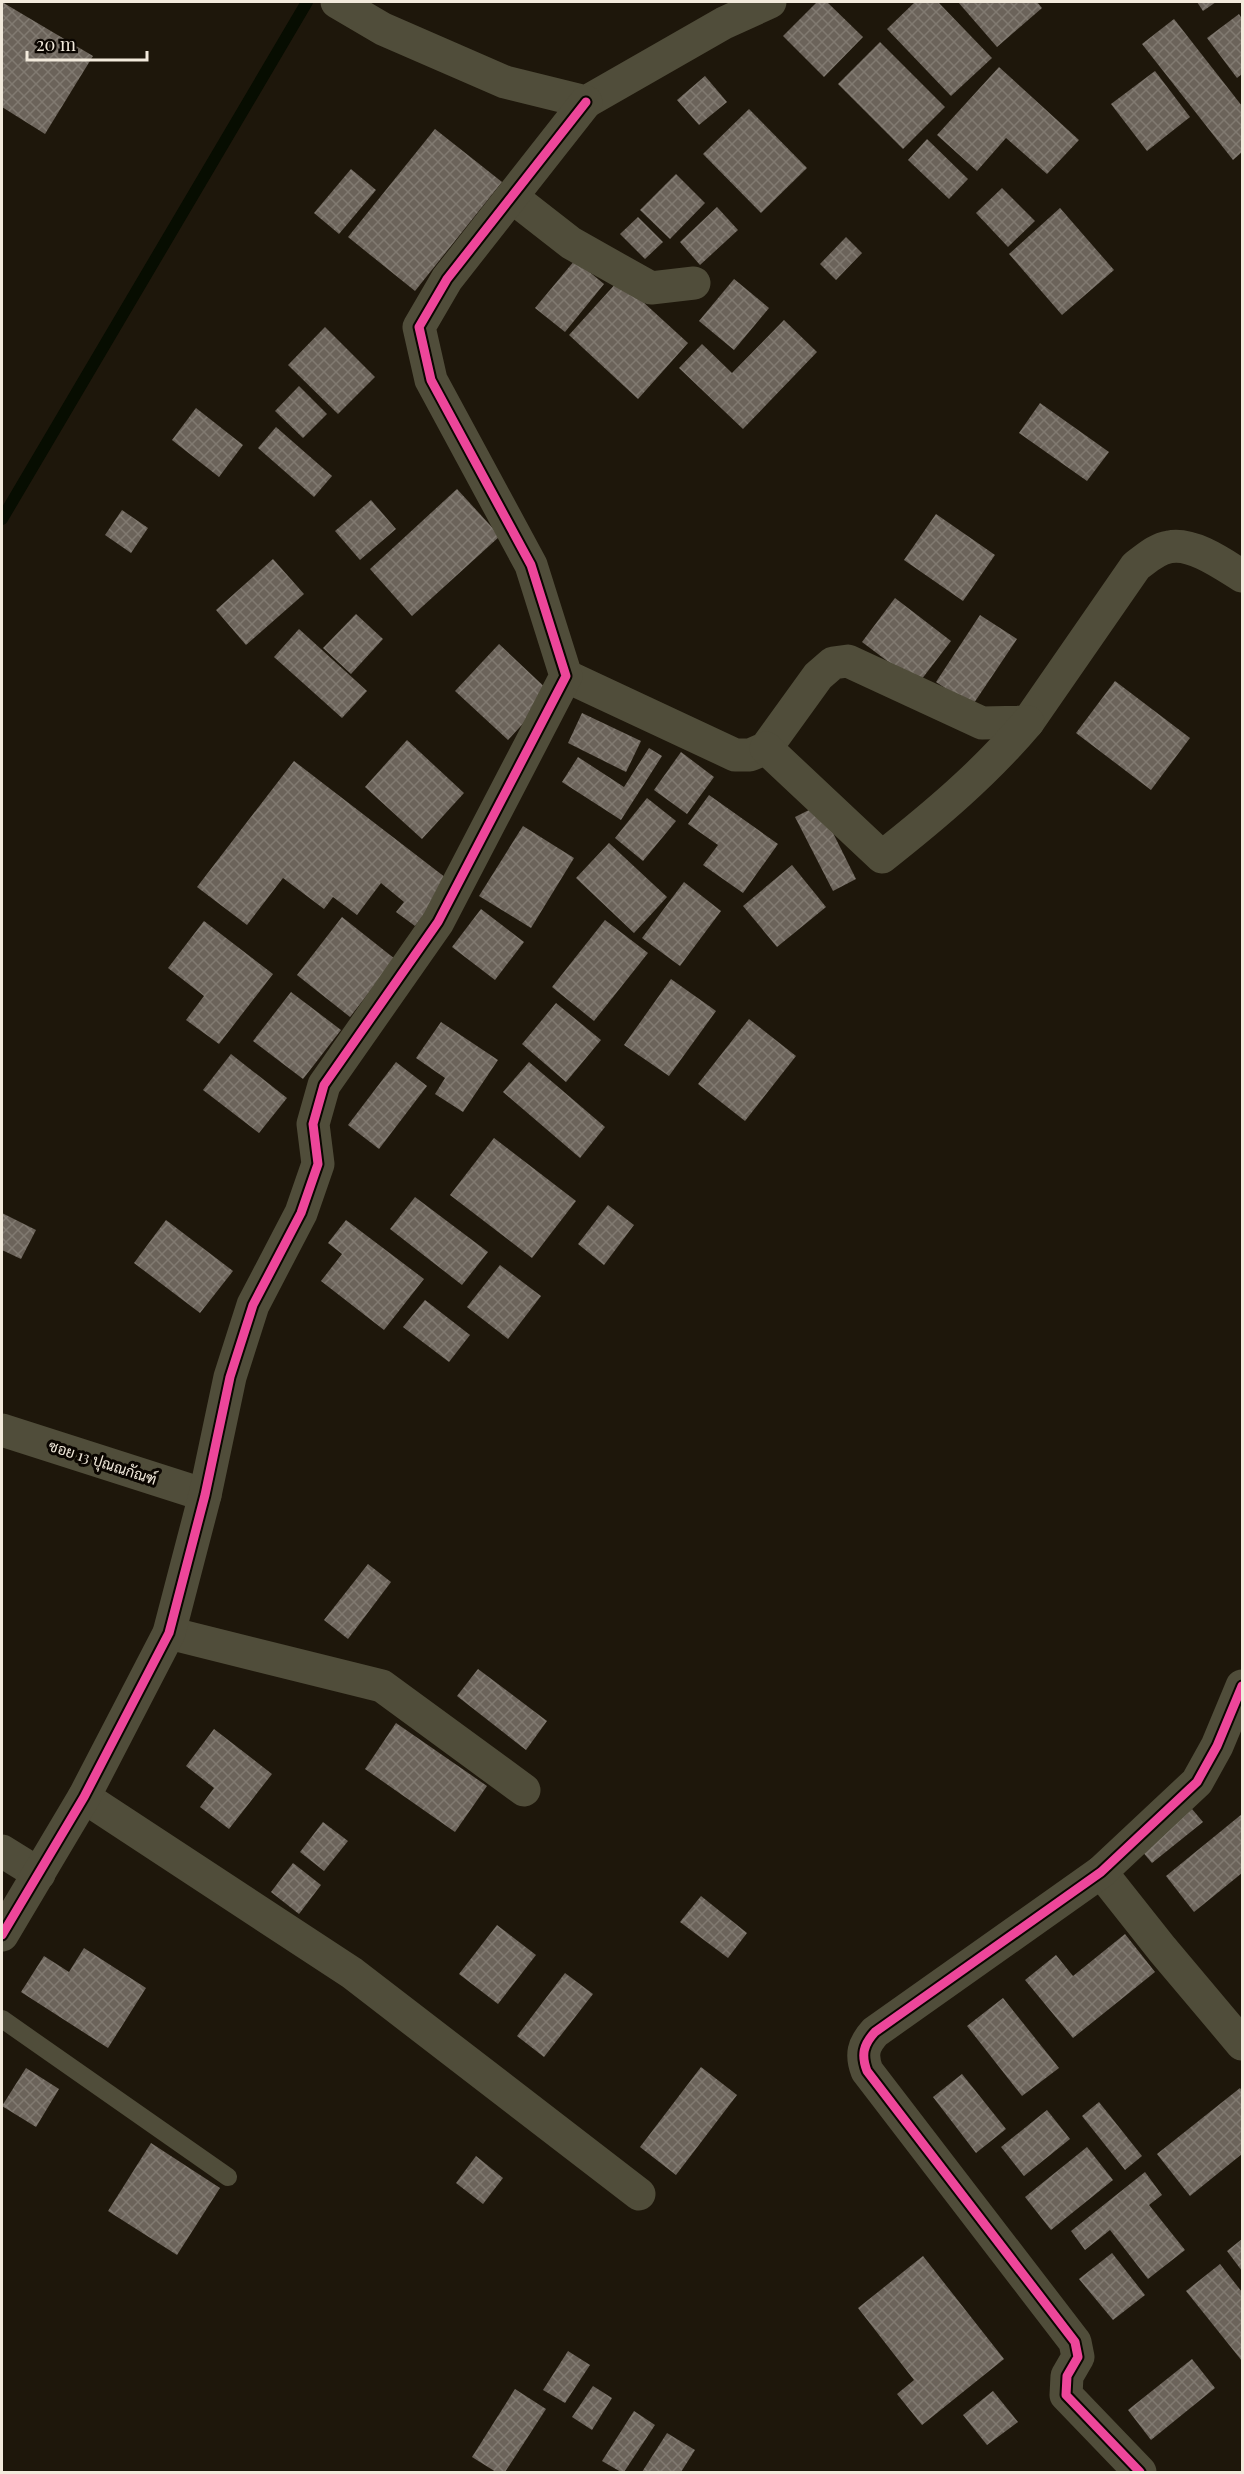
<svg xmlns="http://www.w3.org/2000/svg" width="1244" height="2474" font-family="'Playfair Display',Sarabun,serif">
  <defs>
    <pattern id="building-cross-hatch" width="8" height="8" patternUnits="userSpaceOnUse" patternTransform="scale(1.5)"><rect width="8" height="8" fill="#6b635a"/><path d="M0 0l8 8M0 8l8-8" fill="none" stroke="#817a71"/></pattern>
  </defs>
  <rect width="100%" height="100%" fill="#1e170b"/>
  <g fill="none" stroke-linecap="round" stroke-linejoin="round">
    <!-- stream -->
    <path stroke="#070d01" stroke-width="12" d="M2,519L307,2"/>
  </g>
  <!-- building -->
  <g fill="url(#building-cross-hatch)">
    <path d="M2,2L93,56L45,134L2,107Z"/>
    <path d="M817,2H827L863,37L824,77L783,36Z"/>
    <path d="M915,2H938L992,58L951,96L887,29Z"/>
    <path d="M958,2H1037L1042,8L997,47Z"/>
    <path d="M1197,2H1216L1203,11Z"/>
    <path d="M1239,14L1242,19V74L1237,78L1207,38Z"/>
    <path d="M1174,19L1242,106V152L1233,160L1142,44Z"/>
    <path d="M880,42L945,107L903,149L838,84Z"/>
    <path d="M999,67L1079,140L1047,174L1006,138L977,171L937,135Z"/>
    <path d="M1155,71L1190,117L1147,151L1111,104Z"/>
    <path d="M705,76L727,102L699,125L677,100Z"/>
    <path d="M749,109L807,168L761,213L703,154Z"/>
    <path d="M435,129L502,182L415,291L348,237Z"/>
    <path d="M927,139L968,179L949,199L908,160Z"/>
    <path d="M351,169L376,190L339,234L314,213Z"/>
    <path d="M676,174L705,203L670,239L640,210Z"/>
    <path d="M1002,188L1035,221L1008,247L976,213Z"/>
    <path d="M717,207L738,230L700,265L680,242Z"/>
    <path d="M1060,208L1114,270L1062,315L1009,254Z"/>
    <path d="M638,217L663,242L645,259L620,234Z"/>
    <path d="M846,237L862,253L836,280L820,264Z"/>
    <path d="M575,260L604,284L565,332L535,308Z"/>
    <path d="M734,279L769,308L734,350L699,321Z"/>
    <path d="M619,280L688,343L638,399L569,335Z"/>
    <path d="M784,320L817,352L743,429L679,368L702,344L732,373Z"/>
    <path d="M325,327L375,377L338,414L288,365Z"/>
    <path d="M299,386L327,414L303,438L275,411Z"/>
    <path d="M1040,403L1109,452L1087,481L1019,433Z"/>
    <path d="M196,408L243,445L219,477L172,440Z"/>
    <path d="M276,427L332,476L314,497L258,448Z"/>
    <path d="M457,489L500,536L412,616L370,569Z"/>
    <path d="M371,500L396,529L360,560L335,531Z"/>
    <path d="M122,510L148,528L131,553L105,535Z"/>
    <path d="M936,514L995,555L963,601L904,560Z"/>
    <path d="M273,559L304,594L246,645L216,610Z"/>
    <path d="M895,598L951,641L918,684L862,642Z"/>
    <path d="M356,614L383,639L351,674L323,648Z"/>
    <path d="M980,615L1017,639L972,706L936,682Z"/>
    <path d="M299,629L367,691L342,718L274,657Z"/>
    <path d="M499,644L551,693L508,740L455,691Z"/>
    <path d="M1115,681L1190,738L1151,790L1076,733Z"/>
    <path d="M582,713L641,741L626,772L568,743Z"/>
    <path d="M407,740L464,793L422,839L365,787Z"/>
    <path d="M649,748L662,756L621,820L562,782L578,757L624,787Z"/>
    <path d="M681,752L714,777L687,814L654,790Z"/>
    <path d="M294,761L450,881L415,926L396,912L404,902L381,883L357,915L333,897L324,909L283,878L247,925L197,887Z"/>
    <path d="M709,795L778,844L743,893L703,865L718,845L688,824Z"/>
    <path d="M647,798L676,821L643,861L615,838Z"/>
    <path d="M819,805L856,879L833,891L795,817Z"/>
    <path d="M523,826L574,858L531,928L479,896Z"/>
    <path d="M609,843L667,897L634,933L576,878Z"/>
    <path d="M792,865L826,907L777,947L743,906Z"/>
    <path d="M684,882L721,911L680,966L642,938Z"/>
    <path d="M481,909L524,942L495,980L452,947Z"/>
    <path d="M342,917L395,959L350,1017L297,975Z"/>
    <path d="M605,920L648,953L594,1021L552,987Z"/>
    <path d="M204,921L273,974L219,1044L186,1020L204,996L168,968Z"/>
    <path d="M671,979L716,1011L669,1076L624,1045Z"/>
    <path d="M291,992L341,1030L303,1079L253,1041Z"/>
    <path d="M556,1003L601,1040L566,1082L522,1044Z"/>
    <path d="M749,1019L796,1056L745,1121L698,1084Z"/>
    <path d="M441,1022L498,1060L463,1112L435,1094L445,1078L416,1058Z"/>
    <path d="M231,1054L287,1098L259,1133L203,1090Z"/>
    <path d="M396,1062L427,1086L379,1149L348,1125Z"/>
    <path d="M529,1062L605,1127L580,1158L503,1092Z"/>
    <path d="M494,1138L576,1201L532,1258L450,1195Z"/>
    <path d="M415,1197L488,1252L462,1285L390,1229Z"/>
    <path d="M608,1205L634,1225L604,1265L578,1244Z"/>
    <path d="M2,1213L36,1230L21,1259L2,1250Z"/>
    <path d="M166,1220L233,1271L200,1313L134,1263Z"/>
    <path d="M346,1220L424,1279L384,1330L321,1281L342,1254L328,1243Z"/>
    <path d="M500,1265L541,1296L508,1339L467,1307Z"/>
    <path d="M425,1300L470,1335L449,1362L403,1327Z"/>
    <path d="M368,1564L391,1582L348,1639L324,1620Z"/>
    <path d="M478,1669L547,1721L526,1750L457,1696Z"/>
    <path d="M396,1723L487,1786L455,1832L365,1769Z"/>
    <path d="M214,1729L272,1774L229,1829L200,1807L214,1788L186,1766Z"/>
    <path d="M1192,1809L1203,1822L1152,1863L1141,1850Z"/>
    <path d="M1242,1814V1873L1194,1912L1166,1876Z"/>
    <path d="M323,1822L348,1841L324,1871L300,1852Z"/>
    <path d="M293,1863L321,1885L299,1914L271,1892Z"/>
    <path d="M701,1896L747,1933L728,1958L680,1922Z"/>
    <path d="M497,1925L536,1955L498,2004L459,1974Z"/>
    <path d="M1125,1934L1155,1972L1073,2038L1025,1980L1056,1955L1073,1976Z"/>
    <path d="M84,1948L146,1988L108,2048L21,1992L44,1956L69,1972Z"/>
    <path d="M565,1973L593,1994L544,2057L517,2036Z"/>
    <path d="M1003,1998L1059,2068L1022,2096L967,2026Z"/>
    <path d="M701,2067L737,2095L676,2175L640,2147Z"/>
    <path d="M26,2068L59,2089L36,2127L2,2106Z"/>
    <path d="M962,2074L1006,2129L976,2153L933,2097Z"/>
    <path d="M1240,2088L1242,2091V2154L1190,2196L1157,2154Z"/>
    <path d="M1099,2102L1142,2156L1125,2170L1082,2116Z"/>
    <path d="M1047,2110L1070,2139L1024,2176L1001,2147Z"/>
    <path d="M151,2143L220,2188L177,2255L108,2211Z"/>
    <path d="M1087,2147L1113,2180L1051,2230L1025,2197Z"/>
    <path d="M476,2156L503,2178L483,2204L456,2183Z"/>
    <path d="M1145,2172L1162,2195L1149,2205L1185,2250L1148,2279L1110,2230L1085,2250L1071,2231Z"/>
    <path d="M1242,2239V2271L1227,2251Z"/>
    <path d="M1112,2253L1145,2295L1113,2320L1079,2279Z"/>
    <path d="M923,2256L1004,2359L922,2425L897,2394L914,2380L858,2308Z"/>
    <path d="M1220,2264L1242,2292V2361L1186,2291Z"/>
    <path d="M568,2351L590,2365L565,2403L543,2390Z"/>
    <path d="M1192,2359L1215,2388L1151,2440L1128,2410Z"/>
    <path d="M593,2386L612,2398L592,2430L572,2417Z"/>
    <path d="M515,2389L546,2409L505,2472H496L472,2457Z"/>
    <path d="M993,2391L1018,2422L987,2445L963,2415Z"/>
    <path d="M634,2411L655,2425L624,2472H621L602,2461Z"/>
    <path d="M667,2433L695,2450L681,2472H642Z"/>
  </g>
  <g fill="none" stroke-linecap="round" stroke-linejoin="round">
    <!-- lane -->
    <path stroke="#504d3a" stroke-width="18" d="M2,2019L228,2177"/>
    <!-- street -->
    <g stroke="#504d3a" stroke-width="33">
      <path d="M337,2L383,29L505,82L586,102L724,23L770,2"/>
      <path d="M512,197L571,243L651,288L694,283"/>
      <path d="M566,676L735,755H750L766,748L818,676L833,663L848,661L982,723L1028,722L1136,566C1146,559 1156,549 1169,547C1192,542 1223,564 1242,576"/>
      <path d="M766,748L882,857C934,816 985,773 1028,722"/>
      <path d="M2,1430L205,1495"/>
      <path d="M169,1633L382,1686L524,1790"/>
      <path d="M84,1797L352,1973L639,2194"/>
      <path d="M2,1851L39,1874"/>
      <path d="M1101,1872L1162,1949L1242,2044"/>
      <path d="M2,1935L84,1797L169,1633L205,1495L230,1377L253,1305L301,1213L318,1164L313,1124L324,1085L438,922L566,676L531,565L431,380L419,327L447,279L586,102"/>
      <path d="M1140,2472L1066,2395L1067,2376L1078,2357L1075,2342L867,2071C861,2055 863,2045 875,2032L1101,1872L1197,1782L1217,1746L1242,1686"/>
    </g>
    <!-- cycleway casing -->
    <g stroke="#0b0601" stroke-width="13">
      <g id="cycleway">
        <path d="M2,1935L84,1797L169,1633L205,1495L230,1377L253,1305L301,1213L318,1164L313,1124L324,1085L438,922L566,676L531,565L431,380L419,327L447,279L586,102"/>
        <path d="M1140,2472L1066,2395L1067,2376L1078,2357L1075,2342L867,2071C861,2055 863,2045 875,2032L1101,1872L1197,1782L1217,1746L1242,1686"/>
      </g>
    </g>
    <!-- cycleway -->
    <use href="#cycleway" stroke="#ed469a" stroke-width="9"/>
  </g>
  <g text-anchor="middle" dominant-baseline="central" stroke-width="6" stroke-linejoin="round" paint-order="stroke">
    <!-- street labels -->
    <g font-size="15" fill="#f2eadc" stroke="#0b0601">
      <text transform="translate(103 1462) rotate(18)">ซอย 13 ปุณณกัณฑ์</text>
    </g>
  </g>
  <!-- border -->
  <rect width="1244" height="2474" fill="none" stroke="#f2eadc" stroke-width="6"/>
  <!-- scale -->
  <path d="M27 51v9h120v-9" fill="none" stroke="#f2eadc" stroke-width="3"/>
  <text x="36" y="51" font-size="18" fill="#f2eadc" stroke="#0b0601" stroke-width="4.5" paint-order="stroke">20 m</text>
</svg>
